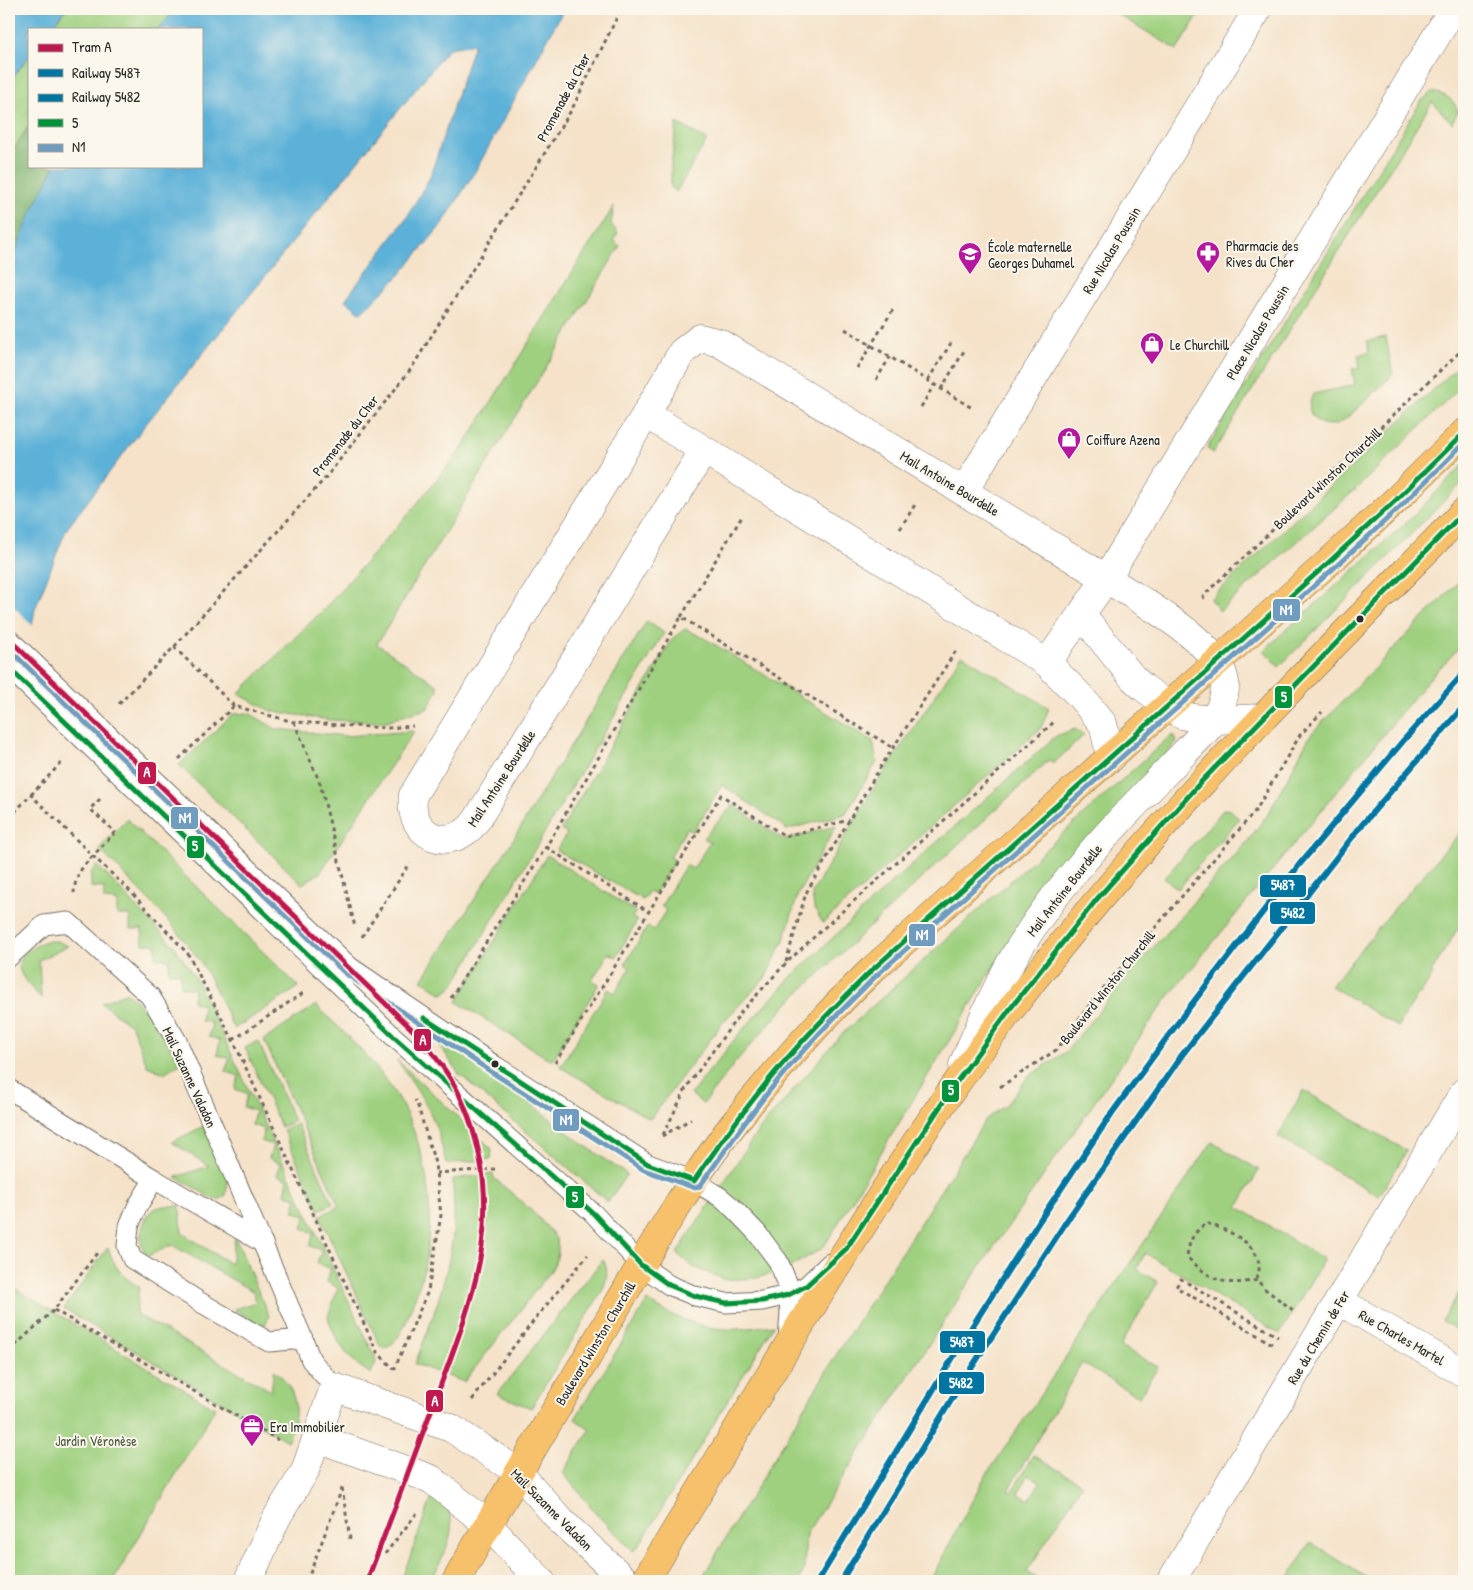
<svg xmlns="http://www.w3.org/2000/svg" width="1473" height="1590" font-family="'Patrick Hand',sans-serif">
  <rect width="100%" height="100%" fill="#fbf7ec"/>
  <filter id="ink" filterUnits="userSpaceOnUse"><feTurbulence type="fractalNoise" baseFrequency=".02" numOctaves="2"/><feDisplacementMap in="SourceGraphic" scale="10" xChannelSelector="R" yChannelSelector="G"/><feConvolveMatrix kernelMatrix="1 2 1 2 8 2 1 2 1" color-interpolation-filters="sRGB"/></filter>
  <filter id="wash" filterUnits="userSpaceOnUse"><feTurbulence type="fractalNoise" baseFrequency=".0096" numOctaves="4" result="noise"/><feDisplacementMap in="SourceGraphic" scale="20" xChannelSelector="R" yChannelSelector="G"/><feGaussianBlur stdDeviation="1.12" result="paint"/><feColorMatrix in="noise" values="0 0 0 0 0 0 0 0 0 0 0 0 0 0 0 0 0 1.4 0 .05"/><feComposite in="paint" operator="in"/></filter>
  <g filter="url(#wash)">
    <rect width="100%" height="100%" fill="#f5e2c9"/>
    <!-- green -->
    <g fill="#9ed07f" stroke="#647e55" fill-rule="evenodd">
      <path d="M66,9H176L158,29H50Z"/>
      <path d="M1109,9H1202L1177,50Z"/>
      <path d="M29,56V126L9,156V82Z"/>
      <path d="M1432,92C1446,95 1453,98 1458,111L1452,123L1432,102L1213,453L1207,448L1421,101Z"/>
      <path d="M677,123L707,140L676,192L671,187V164Z"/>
      <path d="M614,206L611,224L618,233L613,240L620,246L377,644L437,685L438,690L427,709L383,722L330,720L271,711L238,694L326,607L410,512L463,447Z"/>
      <path d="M1386,337L1393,375C1383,384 1347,421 1337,424C1329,426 1321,425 1315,419C1307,412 1309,403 1313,394L1355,385L1352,369L1360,368L1358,355L1369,352L1367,341Z"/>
      <path d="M1464,361V380L1459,389L1356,489L1220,611L1210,599Z"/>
      <path d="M1464,464V481L1279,667L1264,650L1409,520Z"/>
      <path d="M1464,576V643L1429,679L1165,1001L968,1284L806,1534L804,1570L798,1581H700L835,1357L986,1119L1006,1105L1028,1077L1067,1051L1125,979L1247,842L1268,814L1311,734Z"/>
      <path d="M647,621L664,633L453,986L443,994L422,980L511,843Z"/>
      <path d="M685,629L704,638L873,741L877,762L845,814L786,830L785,827L722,785L693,832L687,828L670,857L675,860L655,894L649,891L643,900L556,850L567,834L561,830L673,638Z"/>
      <path d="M962,655L1049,708L1041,728L823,923L814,908L812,893L872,791Z"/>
      <path d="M249,713L276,729L346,736L414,731L320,873L302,884L179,765L233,714Z"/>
      <path d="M1075,729L1084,735L1054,763L1049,760L792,999L738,1059L703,1104L691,1094L738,1035L791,977L899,876L1056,736Z"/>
      <path d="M1174,735L1177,741L1006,947L823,1248L783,1271L756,1278L726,1280L691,1266L677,1253L758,1131L841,1035L1168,738Z"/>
      <path d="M733,805L784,840L836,826L798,894L784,940L766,977L724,1021L650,1119L560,1067L608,989L615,993L630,968L625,964L648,926L654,930L666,910L661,906L686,865L693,869L710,842L703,838Z"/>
      <path d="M1224,809L1231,810L1239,819L1178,889L1164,878Z"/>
      <path d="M127,819L299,987L234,1029C223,1006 213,981 199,960C172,920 133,884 99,849Z"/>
      <path d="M1464,828V918L1431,973L1433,974L1420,995H1418L1398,1027L1331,986L1394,909Z"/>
      <path d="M547,855L636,912L632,917L637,921L616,957L609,953L592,980L599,984L552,1061L457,1002Z"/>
      <path d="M97,865L175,947L196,979L375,1357L376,1362L371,1374C347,1359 337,1344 328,1317L338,1288L326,1281L331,1269L317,1263L322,1250L310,1246L314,1233L302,1228L306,1216L293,1211L297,1199L285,1194L288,1180L277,1175L281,1164L269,1158L273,1145L261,1141L264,1129L252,1125L255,1111L243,1107L248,1094L235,1089L239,1076L225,1071L230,1058L217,1055L220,1040L209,1037L212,1023L201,1021L203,1005L193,1002L194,989L181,987V973L169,972V959L156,958V944H143L142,929H130V915H117V901L104,900V888L91,887V873Z"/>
      <path d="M45,941H57L68,946L39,960L41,998C32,988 9,969 24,954C29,949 38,945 45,941Z"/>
      <path d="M127,992L148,1013L180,1063L164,1073L147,1066L132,1026L101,1003Z"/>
      <path d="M316,1005C342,1031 371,1057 392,1089C432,1148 441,1233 414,1300C408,1316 401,1344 383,1349L380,1346L320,1216L339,1206L264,1040Z"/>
      <path d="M433,1035C502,1074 559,1132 627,1174L608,1202L459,1074Z"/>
      <path d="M258,1041L294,1121L281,1127L245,1048Z"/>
      <path d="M396,1059L492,1149L491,1159L446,1164C437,1118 423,1096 396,1059Z"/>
      <path d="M1303,1090L1407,1151L1379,1196L1278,1137Z"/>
      <path d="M297,1124L333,1204L319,1210L283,1130Z"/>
      <path d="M204,1126L228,1178L226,1195L221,1199H213L176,1177L209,1166L172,1142Z"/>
      <path d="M1212,1142L1259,1170L1238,1207L1324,1259L1280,1334L1145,1253L1137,1269L1158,1282L1120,1346L1158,1367L1139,1397L1082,1363L1008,1490L1012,1492L1033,1455L1082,1484L1027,1572L1039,1580L1038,1581H930L983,1480ZM1029,1475L1040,1482L1029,1500L1018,1493Z"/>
      <path d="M493,1174L494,1178C508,1190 553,1227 557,1242C560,1252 556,1263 550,1272L464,1382L415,1364C431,1322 448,1280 453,1234C455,1216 453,1197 453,1179Z"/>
      <path d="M180,1206L182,1233L231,1264L235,1237L269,1316L265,1325L255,1322L234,1309L256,1302L254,1292L172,1245L148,1256C146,1253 143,1250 142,1246C138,1233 146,1210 160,1207C166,1205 174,1206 180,1206Z"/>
      <path d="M108,1247C113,1266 122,1277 139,1287L136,1314L271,1391L274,1370C299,1390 300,1414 287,1441L64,1309Z"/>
      <path d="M603,1259C609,1271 607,1279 602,1291L531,1408L497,1394Z"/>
      <path d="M9,1285L215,1408L113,1581H9Z"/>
      <path d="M1464,1285V1334L1442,1321Z"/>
      <path d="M647,1301C670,1315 696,1327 723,1329C740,1330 757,1327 774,1325L639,1546L633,1551L602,1520L563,1473L590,1430L575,1419Z"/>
      <path d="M432,1497C435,1499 439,1501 442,1503C465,1522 440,1561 431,1581H401Z"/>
      <path d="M1310,1542L1372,1581H1287Z"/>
    </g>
    <!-- forest -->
    <path fill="#7eb26e" stroke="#546e4c" d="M29,126V166H55L32,211L9,268V156Z"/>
    <!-- water -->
    <g fill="#5bb1d8" stroke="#436e82">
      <path d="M9,9H66L50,29H29V56L9,82Z"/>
      <path d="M176,9H564L476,170L443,223L399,276L361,313L345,300L407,217L430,177L474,44L449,48L142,429L66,530L35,609L19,699L9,711V268L32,211L55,166H201V29H158Z"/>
    </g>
    <!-- pier -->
    <path fill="#f5e2c9" d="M9,602L34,627L21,700L9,713Z"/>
  </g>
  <g filter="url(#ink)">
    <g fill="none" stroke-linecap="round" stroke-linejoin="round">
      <!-- service casing -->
      <g stroke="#726b62" stroke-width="21">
        <g id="service">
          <path d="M129,755L350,967L494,1065L648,1164L694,1181L720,1197L733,1208L757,1233L778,1261L787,1282L790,1312L788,1341"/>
          <path d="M115,770L393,1036L593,1213L641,1265L669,1285L695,1296L726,1303L762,1301L788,1295L806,1286L830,1263"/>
          <path d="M9,957L44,925L68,922L150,996L177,1041L303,1339"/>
          <path d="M9,1089L154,1179L263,1243"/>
          <path d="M154,1179L137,1207L129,1226L127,1246L132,1259L200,1302L269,1342L303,1339L311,1360L334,1387"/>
        </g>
      </g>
      <!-- minor casing -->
      <g stroke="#726b62" stroke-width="29">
        <g id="minor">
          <path d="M646,414L413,795C407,837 451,855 476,821L704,450"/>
          <path d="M964,491L1258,9"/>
          <path d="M1082,615L1133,678L1144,688L1182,715L1194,718L1214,720L1262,718"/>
          <path d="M1047,663L1106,579L1453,9"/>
          <path d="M963,1065C981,1023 998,981 1023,942C1072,864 1147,793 1210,726C1218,713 1226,699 1225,683C1222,648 1160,613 1133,595L720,343L700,338L682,352L646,414L1047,663L1080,696L1103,724L1111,758"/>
          <path d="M1339,1301L1464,1373"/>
          <path d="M317,1438L431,1479L487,1524L541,1581"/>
          <path d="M248,1581L277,1517L305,1471L334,1387L451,1428L518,1472L562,1522L626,1581"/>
          <path d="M1171,1581L1464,1092"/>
        </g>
      </g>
      <!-- primary casing -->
      <g stroke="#726b62" stroke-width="29">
        <g id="primary">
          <path d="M456,1581C498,1506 542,1433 586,1359C631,1283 674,1204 726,1134C771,1075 819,1021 872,970L1328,563L1396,500L1464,433"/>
          <path d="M645,1581C694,1500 744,1419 793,1337C862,1225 931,1113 1011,1009C1147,829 1307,672 1464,512"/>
        </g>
      </g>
      <!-- path -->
      <g stroke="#726b62" stroke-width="3" stroke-dasharray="4 4" stroke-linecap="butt">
        <path d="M845,329L972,408"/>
        <path d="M857,368L894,308"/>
        <path d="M876,380L890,357"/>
        <path d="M928,380L951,343"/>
        <path d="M941,389L964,351"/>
        <path d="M921,407L934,385"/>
        <path d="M900,529L916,503"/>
        <path d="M1204,599L1203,596L1464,348"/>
        <path d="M681,617L743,515"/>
        <path d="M174,647L234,706"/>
        <path d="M119,704L174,647L327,476L411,369L572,109L621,9"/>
        <path d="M294,722L320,783L355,927"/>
        <path d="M179,759L234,706L294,722L388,728L413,726"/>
        <path d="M30,794L93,856C81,867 75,877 74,893"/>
        <path d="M100,799L90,809L115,832L93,856L130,891L188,954L233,1040L377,1352L394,1369"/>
        <path d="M9,818L62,762"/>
        <path d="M546,847L649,912"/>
        <path d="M362,937L410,863"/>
        <path d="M786,962L806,893L880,768L957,649"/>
        <path d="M451,998L546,847L681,617L893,748"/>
        <path d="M233,1040L303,993"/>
        <path d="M555,1063L721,795L785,836L849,820"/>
        <path d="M1000,1087L1056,1050L1094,999L1256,810L1300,735L1322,712"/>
        <path d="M663,1135L686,1088L742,1011L786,963L826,926L1054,722"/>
        <path d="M662,1136L691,1119"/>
        <path d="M436,1173L495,1169"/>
        <path d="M1257,1280C1224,1287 1211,1280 1187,1257C1189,1241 1193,1233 1206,1223C1226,1230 1254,1240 1259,1263C1260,1268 1258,1275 1257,1280L1265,1289L1293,1310"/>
        <path d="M54,1310L278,1440"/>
        <path d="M1272,1344L1176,1287L1181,1279L1278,1337"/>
        <path d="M9,1351L54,1310L97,1253"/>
        <path d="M394,1370L428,1291L441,1215L435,1163L417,1103L415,1100"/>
        <path d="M472,1400L539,1314L588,1255"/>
        <path d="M342,1488L350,1539"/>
        <path d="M385,1554L417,1513"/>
        <path d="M307,1581L343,1486"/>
      </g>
      <!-- service -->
      <use href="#service" stroke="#fff" stroke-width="19"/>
      <!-- minor -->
      <use href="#minor" stroke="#fff" stroke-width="28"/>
      <!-- primary -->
      <use href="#primary" stroke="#f7c06b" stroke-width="28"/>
      <!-- service-bridge casing -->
      <g stroke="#726b62" stroke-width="21" stroke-linecap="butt">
        <g id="service-bridge">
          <path d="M9,639L129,755"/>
          <path d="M9,668L115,770"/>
        </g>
      </g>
      <!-- service-bridge -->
      <use href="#service-bridge" stroke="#fff" stroke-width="19"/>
      <!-- bus-1 casing -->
      <g stroke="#fbf7ec" stroke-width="9">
        <g id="bus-1">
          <path d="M9,668L393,1036L593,1213L641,1265L669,1285L695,1296L726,1303L762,1301L788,1295L806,1286L846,1249L953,1087L1010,1009L1097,899L1201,782L1464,512"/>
          <path d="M424,1018L648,1164L694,1181C724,1137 756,1093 792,1053C817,1024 845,997 872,970L1328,563L1396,500L1464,433"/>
        </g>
      </g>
      <!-- bus-2 casing -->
      <g stroke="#fbf7ec" stroke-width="9">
        <path id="bus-2" d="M9,649L345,973L490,1071L644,1170L695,1188L700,1186C731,1142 761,1098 797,1058C822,1029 850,1002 877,975L1333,569L1401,506L1464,443"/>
      </g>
      <!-- bus-1 -->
      <use href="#bus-1" stroke="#00933a" stroke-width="5"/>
      <!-- bus-2 -->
      <use href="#bus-2" stroke="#709cbf" stroke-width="5"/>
      <!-- rail-1 casing -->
      <g stroke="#fbf7ec" stroke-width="10">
        <path id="rail-1" d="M818,1581L961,1344L1040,1220L1112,1113L1185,1013L1299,865L1403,741L1464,673"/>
      </g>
      <!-- rail-2 casing -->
      <g stroke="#fbf7ec" stroke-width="10">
        <path id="rail-2" d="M841,1581L961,1384L1068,1219L1182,1055L1361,826L1464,706"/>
      </g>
      <!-- rail-1 -->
      <use href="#rail-1" stroke="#0075a1" stroke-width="6"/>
      <!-- rail-2 -->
      <use href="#rail-2" stroke="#0075a1" stroke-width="6"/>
      <!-- tram-1 casing -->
      <g stroke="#fbf7ec" stroke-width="9">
        <path id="tram-1" d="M9,639L422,1039C437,1059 454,1080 463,1103C509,1211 474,1297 435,1400C413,1460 390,1521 367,1581"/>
      </g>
      <!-- tram-1 -->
      <use href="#tram-1" stroke="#bf1950" stroke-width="5"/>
    </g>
  </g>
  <!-- icons -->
  <defs>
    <g id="pharmacy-pin" transform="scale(1.25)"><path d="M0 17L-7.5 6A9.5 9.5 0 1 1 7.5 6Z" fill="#b5179e" stroke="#fbf7ec"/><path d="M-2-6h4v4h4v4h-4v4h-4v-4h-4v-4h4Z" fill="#fff"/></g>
    <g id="school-pin" transform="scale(1.25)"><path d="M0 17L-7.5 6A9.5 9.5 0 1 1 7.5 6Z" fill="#b5179e" stroke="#fbf7ec"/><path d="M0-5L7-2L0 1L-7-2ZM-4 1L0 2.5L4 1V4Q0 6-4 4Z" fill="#fff"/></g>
    <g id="shop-pin" transform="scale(1.25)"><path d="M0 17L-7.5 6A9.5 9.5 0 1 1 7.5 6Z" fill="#b5179e" stroke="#fbf7ec"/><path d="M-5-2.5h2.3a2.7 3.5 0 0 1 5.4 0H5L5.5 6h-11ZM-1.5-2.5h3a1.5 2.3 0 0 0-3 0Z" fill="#fff"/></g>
    <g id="office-pin" transform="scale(1.25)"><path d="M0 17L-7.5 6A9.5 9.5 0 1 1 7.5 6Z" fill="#b5179e" stroke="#fbf7ec"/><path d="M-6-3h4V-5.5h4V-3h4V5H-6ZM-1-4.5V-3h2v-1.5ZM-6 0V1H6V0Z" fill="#fff"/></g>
  </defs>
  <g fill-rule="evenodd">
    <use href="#pharmacy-pin" x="1208" y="253"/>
    <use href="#school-pin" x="970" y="254"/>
    <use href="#shop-pin" x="1152" y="344"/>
    <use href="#shop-pin" x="1069" y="439"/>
    <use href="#office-pin" x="252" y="1426"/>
  </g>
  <!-- markers -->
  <g fill="#2b2b2b" stroke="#fbf7ec" stroke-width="2">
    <circle cx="1360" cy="619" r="4.5"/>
    <circle cx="495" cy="1064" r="4.5"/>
  </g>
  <g text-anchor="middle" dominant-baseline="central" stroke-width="4" stroke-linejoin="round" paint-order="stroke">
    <!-- street labels -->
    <g font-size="14" fill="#2b2b2b" stroke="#fbf7ec">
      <text transform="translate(563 97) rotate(-62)">Promenade du Cher</text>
      <text transform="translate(1111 250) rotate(-59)">Rue Nicolas Poussin</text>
      <text transform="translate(1257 332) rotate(-59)">Place Nicolas Poussin</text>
      <text transform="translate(345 435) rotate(-52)">Promenade du Cher</text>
      <text transform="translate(1327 478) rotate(-43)">Boulevard Winston Churchill</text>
      <text transform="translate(950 483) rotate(31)">Mail Antoine Bourdelle</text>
      <text transform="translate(501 778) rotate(-57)">Mail Antoine Bourdelle</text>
      <text transform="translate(1064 890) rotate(-52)">Mail Antoine Bourdelle</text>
      <text transform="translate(1107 987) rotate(-51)">Boulevard Winston Churchill</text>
      <text transform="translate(190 1077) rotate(65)">Mail Suzanne Valadon</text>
      <text transform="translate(1318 1337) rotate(-59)">Rue du Chemin de Fer</text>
      <text transform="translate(1402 1337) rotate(30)">Rue Charles Martel</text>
      <text transform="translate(595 1343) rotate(-59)">Boulevard Winston Churchill</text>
      <text transform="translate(552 1509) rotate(45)">Mail Suzanne Valadon</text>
    </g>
    <!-- poi labels -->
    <g font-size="14" fill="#2b2b2b" stroke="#fbf7ec" text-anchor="start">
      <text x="1226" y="245">Pharmacie des<tspan x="1226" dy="16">Rives du Cher</tspan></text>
      <text x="988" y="246">École maternelle<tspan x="988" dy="16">Georges Duhamel</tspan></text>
      <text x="1170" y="344">Le Churchill</text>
      <text x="1086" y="439">Coiffure Azena</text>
      <text x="270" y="1426">Era Immobilier</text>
    </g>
    <!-- park labels -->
    <g font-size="14" fill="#4e5d44" stroke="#fbf7ec">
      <text x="96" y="1440">Jardin Véronèse</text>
    </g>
  </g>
  <g stroke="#fbf7ec" stroke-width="2">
    <rect x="1272" y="598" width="29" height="24" rx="5" fill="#709cbf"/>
    <rect x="1274" y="685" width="19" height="24" rx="5" fill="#00933a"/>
    <rect x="137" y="761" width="20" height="24" rx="5" fill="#bf1950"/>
    <rect x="170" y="806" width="29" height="24" rx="5" fill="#709cbf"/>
    <rect x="186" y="835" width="19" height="24" rx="5" fill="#00933a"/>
    <rect x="1259" y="874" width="48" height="24" rx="5" fill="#0075a1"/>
    <rect x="1269" y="901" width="47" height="24" rx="5" fill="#0075a1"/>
    <rect x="908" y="923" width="28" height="24" rx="5" fill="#709cbf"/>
    <rect x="413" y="1028" width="19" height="24" rx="5" fill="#bf1950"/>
    <rect x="941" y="1079" width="19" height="24" rx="5" fill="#00933a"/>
    <rect x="552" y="1108" width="28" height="24" rx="5" fill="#709cbf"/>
    <rect x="565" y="1185" width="20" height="24" rx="5" fill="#00933a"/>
    <rect x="939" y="1330" width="47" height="24" rx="5" fill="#0075a1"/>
    <rect x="938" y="1371" width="47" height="24" rx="5" fill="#0075a1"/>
    <rect x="425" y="1389" width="19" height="24" rx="5" fill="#bf1950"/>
  </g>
  <g font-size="14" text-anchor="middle" font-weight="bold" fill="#fff">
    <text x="1286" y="615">N1</text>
    <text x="1284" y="702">5</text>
    <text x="147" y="777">A</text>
    <text x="185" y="823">N1</text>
    <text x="195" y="851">5</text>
    <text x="1283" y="890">5487</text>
    <text x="1293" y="918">5482</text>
    <text x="922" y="940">N1</text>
    <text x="423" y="1045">A</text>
    <text x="951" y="1095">5</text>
    <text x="566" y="1125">N1</text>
    <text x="575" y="1202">5</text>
    <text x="962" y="1347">5487</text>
    <text x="961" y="1388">5482</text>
    <text x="435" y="1406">A</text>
  </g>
  <!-- margin -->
  <rect width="1473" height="1590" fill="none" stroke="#fbf7ec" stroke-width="30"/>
  <!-- legend -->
  <rect x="28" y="28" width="175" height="140" fill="#fbf7ec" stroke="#a8a59f"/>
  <rect x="38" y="44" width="25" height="8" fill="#bf1950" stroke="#a8a59f"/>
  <text x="72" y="52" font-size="15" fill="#2b2b2b">Tram A</text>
  <rect x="38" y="69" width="25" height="8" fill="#0075a1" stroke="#a8a59f"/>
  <text x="72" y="78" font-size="15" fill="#2b2b2b">Railway 5487</text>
  <rect x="38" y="94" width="25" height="8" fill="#0075a1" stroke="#a8a59f"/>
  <text x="72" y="102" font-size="15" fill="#2b2b2b">Railway 5482</text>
  <rect x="38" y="119" width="25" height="8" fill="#00933a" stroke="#a8a59f"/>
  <text x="72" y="128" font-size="15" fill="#2b2b2b">5</text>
  <rect x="38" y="144" width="25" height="8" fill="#709cbf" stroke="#a8a59f"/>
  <text x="72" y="152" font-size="15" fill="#2b2b2b">N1</text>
</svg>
